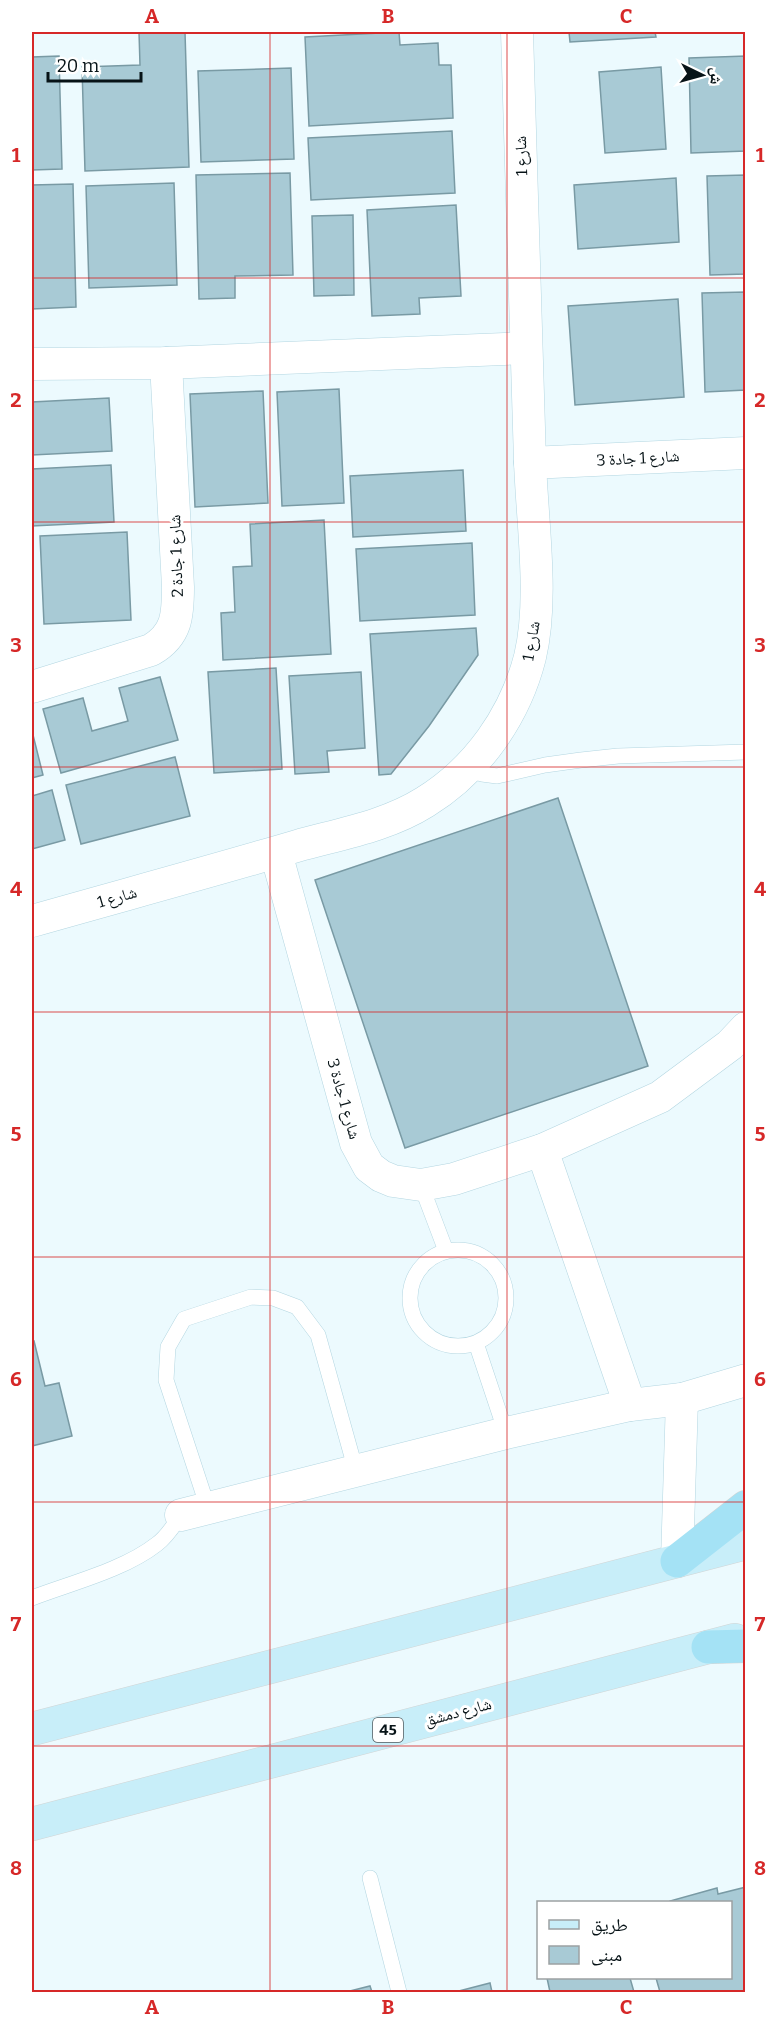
<svg xmlns="http://www.w3.org/2000/svg" width="777" height="2024" font-family="Bitter,'Noto Naskh Arabic',serif">
  <rect width="100%" height="100%" fill="#ecfafe"/>
  <!-- building -->
  <g fill="#a8cad5" stroke="#799aa4" stroke-width="1.5">
    <path d="M139,32H185L189,167L85,171L82,67L140,65Z"/>
    <path d="M399,32L400,45L438,43L439,65H451L453,118L309,126L305,37Z"/>
    <path d="M569,32H655L656,37L570,42Z"/>
    <path d="M59,56L62,169L32,170V57Z"/>
    <path d="M746,56V151L691,153L689,58Z"/>
    <path d="M661,67L666,149L605,153L599,72Z"/>
    <path d="M291,68L294,159L201,162L198,71Z"/>
    <path d="M452,131L455,193L311,200L308,138Z"/>
    <path d="M290,173L293,275L235,276V298L199,299L196,175Z"/>
    <path d="M746,175V274L710,275L707,176Z"/>
    <path d="M676,178L679,242L578,249L574,185Z"/>
    <path d="M174,183L177,285L89,288L86,186Z"/>
    <path d="M73,184L76,307L32,309V185Z"/>
    <path d="M456,205L461,296L419,298L420,314L372,316L367,210Z"/>
    <path d="M353,215L354,295L314,296L312,216Z"/>
    <path d="M746,292V390L705,392L702,293Z"/>
    <path d="M678,299L684,397L575,405L568,306Z"/>
    <path d="M339,389L344,503L282,506L277,392Z"/>
    <path d="M263,391L268,503L195,507L190,394Z"/>
    <path d="M109,398L112,451L32,455V402Z"/>
    <path d="M111,465L114,522L32,526V469Z"/>
    <path d="M463,470L466,531L353,537L350,476Z"/>
    <path d="M324,520L331,654L223,660L221,613L235,612L233,567L252,566L250,524Z"/>
    <path d="M127,532L131,620L44,624L40,536Z"/>
    <path d="M472,543L475,615L360,621L356,549Z"/>
    <path d="M476,628L478,655L429,726L391,774L379,775L370,634Z"/>
    <path d="M276,668L282,769L214,773L208,672Z"/>
    <path d="M361,672L365,748L327,751L329,772L295,774L289,676Z"/>
    <path d="M160,677L178,740L61,773L43,709L83,698L92,731L128,721L119,688Z"/>
    <path d="M32,731L43,775L32,778Z"/>
    <path d="M175,757L190,816L81,844L66,785Z"/>
    <path d="M52,790L65,840L32,849V796Z"/>
    <path d="M558,798L648,1066L405,1148L315,880Z"/>
    <path d="M34,1341L45,1386L59,1383L72,1436L32,1446V1342Z"/>
    <path d="M746,1887V1992H660L656,1978H730V1902H670V1901L717,1888L718,1894Z"/>
    <path d="M547,1978H630L634,1992H550Z"/>
    <path d="M490,1983L492,1992H455Z"/>
    <path d="M370,1986L372,1992H346Z"/>
  </g>
  <g fill="none" stroke-linecap="round" stroke-linejoin="round">
    <!-- lane casing -->
    <g stroke="#b3d6e1" stroke-width="16">
      <g id="lane">
        <path d="M466,770L482,774L497,776L545,765L581,760L618,756L746,752"/>
        <path d="M421,1185L446,1251"/>
        <circle cx="458" cy="1298" r="48"/>
        <path d="M476,1343L506,1433"/>
        <path d="M208,1508L166,1380L168,1347L184,1319L251,1297L273,1298L297,1307L318,1335L356,1471"/>
        <path d="M32,1598C71,1583 124,1570 157,1544C167,1537 174,1525 181,1515"/>
        <path d="M370,1878L399,1992"/>
      </g>
    </g>
    <!-- street casing -->
    <g stroke="#b3d6e1" stroke-width="33">
      <g id="street">
        <path d="M32,364L166,363L526,348"/>
        <path d="M530,463L746,453"/>
        <path d="M32,687L151,650C177,635 178,615 178,587L166,363"/>
        <path d="M276,853L356,1143L369,1167L381,1176L393,1181L421,1185L454,1179L542,1150L660,1097L730,1045L746,1028"/>
        <path d="M32,921C120,896 209,872 297,846C340,834 387,826 425,802C477,770 515,716 530,657C544,598 532,522 530,461C525,318 521,175 517,32"/>
        <path d="M542,1150L630,1405"/>
        <path d="M181,1515L506,1433L630,1405L682,1399L746,1380"/>
        <path d="M677,1561L682,1399"/>
      </g>
    </g>
    <!-- primary casing -->
    <g stroke="#d2d5d5" stroke-width="34">
      <g id="primary">
        <path d="M32,1729L746,1543"/>
        <path d="M32,1824L735,1640"/>
      </g>
    </g>
    <!-- highway casing -->
    <g stroke="#d2d5d5" stroke-width="34">
      <g id="highway">
        <path d="M677,1561L746,1507"/>
        <path d="M708,1647L746,1646"/>
      </g>
    </g>
    <!-- lane -->
    <use href="#lane" stroke="#fff" stroke-width="15"/>
    <!-- street -->
    <use href="#street" stroke="#fff" stroke-width="32"/>
    <!-- primary -->
    <use href="#primary" stroke="#c8eef9" stroke-width="33"/>
    <!-- highway -->
    <use href="#highway" stroke="#a4e2f5" stroke-width="33"/>
  </g>
  <!-- grid -->
  <path fill="none" stroke="#d62828" stroke-width="1.5" stroke-opacity="0.55" d="M270,32V1992M507,32V1992M32,278H746M32,522H746M32,767H746M32,1012H746M32,1257H746M32,1502H746M32,1746H746"/>
  <g text-anchor="middle" dominant-baseline="central" stroke-width="6" stroke-linejoin="round" paint-order="stroke">
    <!-- shield labels -->
    <rect fill="#fff" stroke="#515a5d" stroke-width="1.5" x="373" y="1718" width="30" height="24" rx="4.5"/>
    <g font-size="15" font-weight="bold" fill="#071317">
      <text x="388" y="1730">45</text>
    </g>
    <!-- street labels -->
    <g font-size="16" fill="#071317" stroke="#fff">
      <text transform="translate(521 156) rotate(-92)">شارع 1</text>
      <text transform="translate(638 458) rotate(-3)">شارع 1 جادة 3</text>
      <text transform="translate(176 556) rotate(-92)">شارع 1 جادة 2</text>
      <text transform="translate(531 641) rotate(-80)">شارع 1</text>
      <text transform="translate(117 897) rotate(-16)">شارع 1</text>
      <text transform="translate(344 1099) rotate(74)">شارع 1 جادة 3</text>
      <text transform="translate(458 1712) rotate(-15)">شارع دمشق</text>
    </g>
  </g>
  <!-- border -->
  <rect width="777" height="2024" fill="none" stroke="#ffffff" stroke-width="66"/>
  <!-- legend -->
  <rect x="537" y="1901" width="195" height="78" fill="#ffffff" stroke="#9ca1a2" stroke-width="1.5"/>
  <rect x="549" y="1920" width="30" height="9" fill="#c8eef9" stroke="#9ca1a2" stroke-width="1.5"/>
  <text x="591" y="1931" font-size="18" fill="#071317">طريق</text>
  <rect x="549" y="1946" width="30" height="18" fill="#a8cad5" stroke="#9ca1a2" stroke-width="1.5"/>
  <text x="591" y="1961" font-size="18" fill="#071317">مبنى</text>
  <!-- north arrow -->
  <g transform="translate(702 75) rotate(95)" stroke="#ffffff" stroke-width="4.5" paint-order="stroke">
  <path d="M0-4.5L10 22L0 15L-10 22Z" fill="#071317"/>
  <text y="-9" font-size="16" font-weight="bold" text-anchor="middle" fill="#071317">ش</text>
  </g>
  <!-- scale -->
  <path d="M48 72v9h93v-9" fill="none" stroke="#071317" stroke-width="3"/>
  <text x="57" y="72" font-size="18" fill="#071317" stroke="#ffffff" stroke-width="4.5" paint-order="stroke">20 m</text>
  <rect x="33" y="33" width="711" height="1958" fill="none" stroke="#d62828" stroke-width="2"/>
  <g font-size="20" text-anchor="middle" font-weight="bold" fill="#d62828">
    <text x="152" y="23">A</text>
    <text x="388" y="23">B</text>
    <text x="626" y="23">C</text>
    <text x="16" y="162">1</text>
    <text x="760" y="162">1</text>
    <text x="16" y="407">2</text>
    <text x="760" y="407">2</text>
    <text x="16" y="652">3</text>
    <text x="760" y="652">3</text>
    <text x="16" y="896">4</text>
    <text x="760" y="896">4</text>
    <text x="16" y="1141">5</text>
    <text x="760" y="1141">5</text>
    <text x="16" y="1386">6</text>
    <text x="760" y="1386">6</text>
    <text x="16" y="1631">7</text>
    <text x="760" y="1631">7</text>
    <text x="16" y="1875">8</text>
    <text x="760" y="1875">8</text>
    <text x="152" y="2014">A</text>
    <text x="388" y="2014">B</text>
    <text x="626" y="2014">C</text>
  </g>
</svg>
